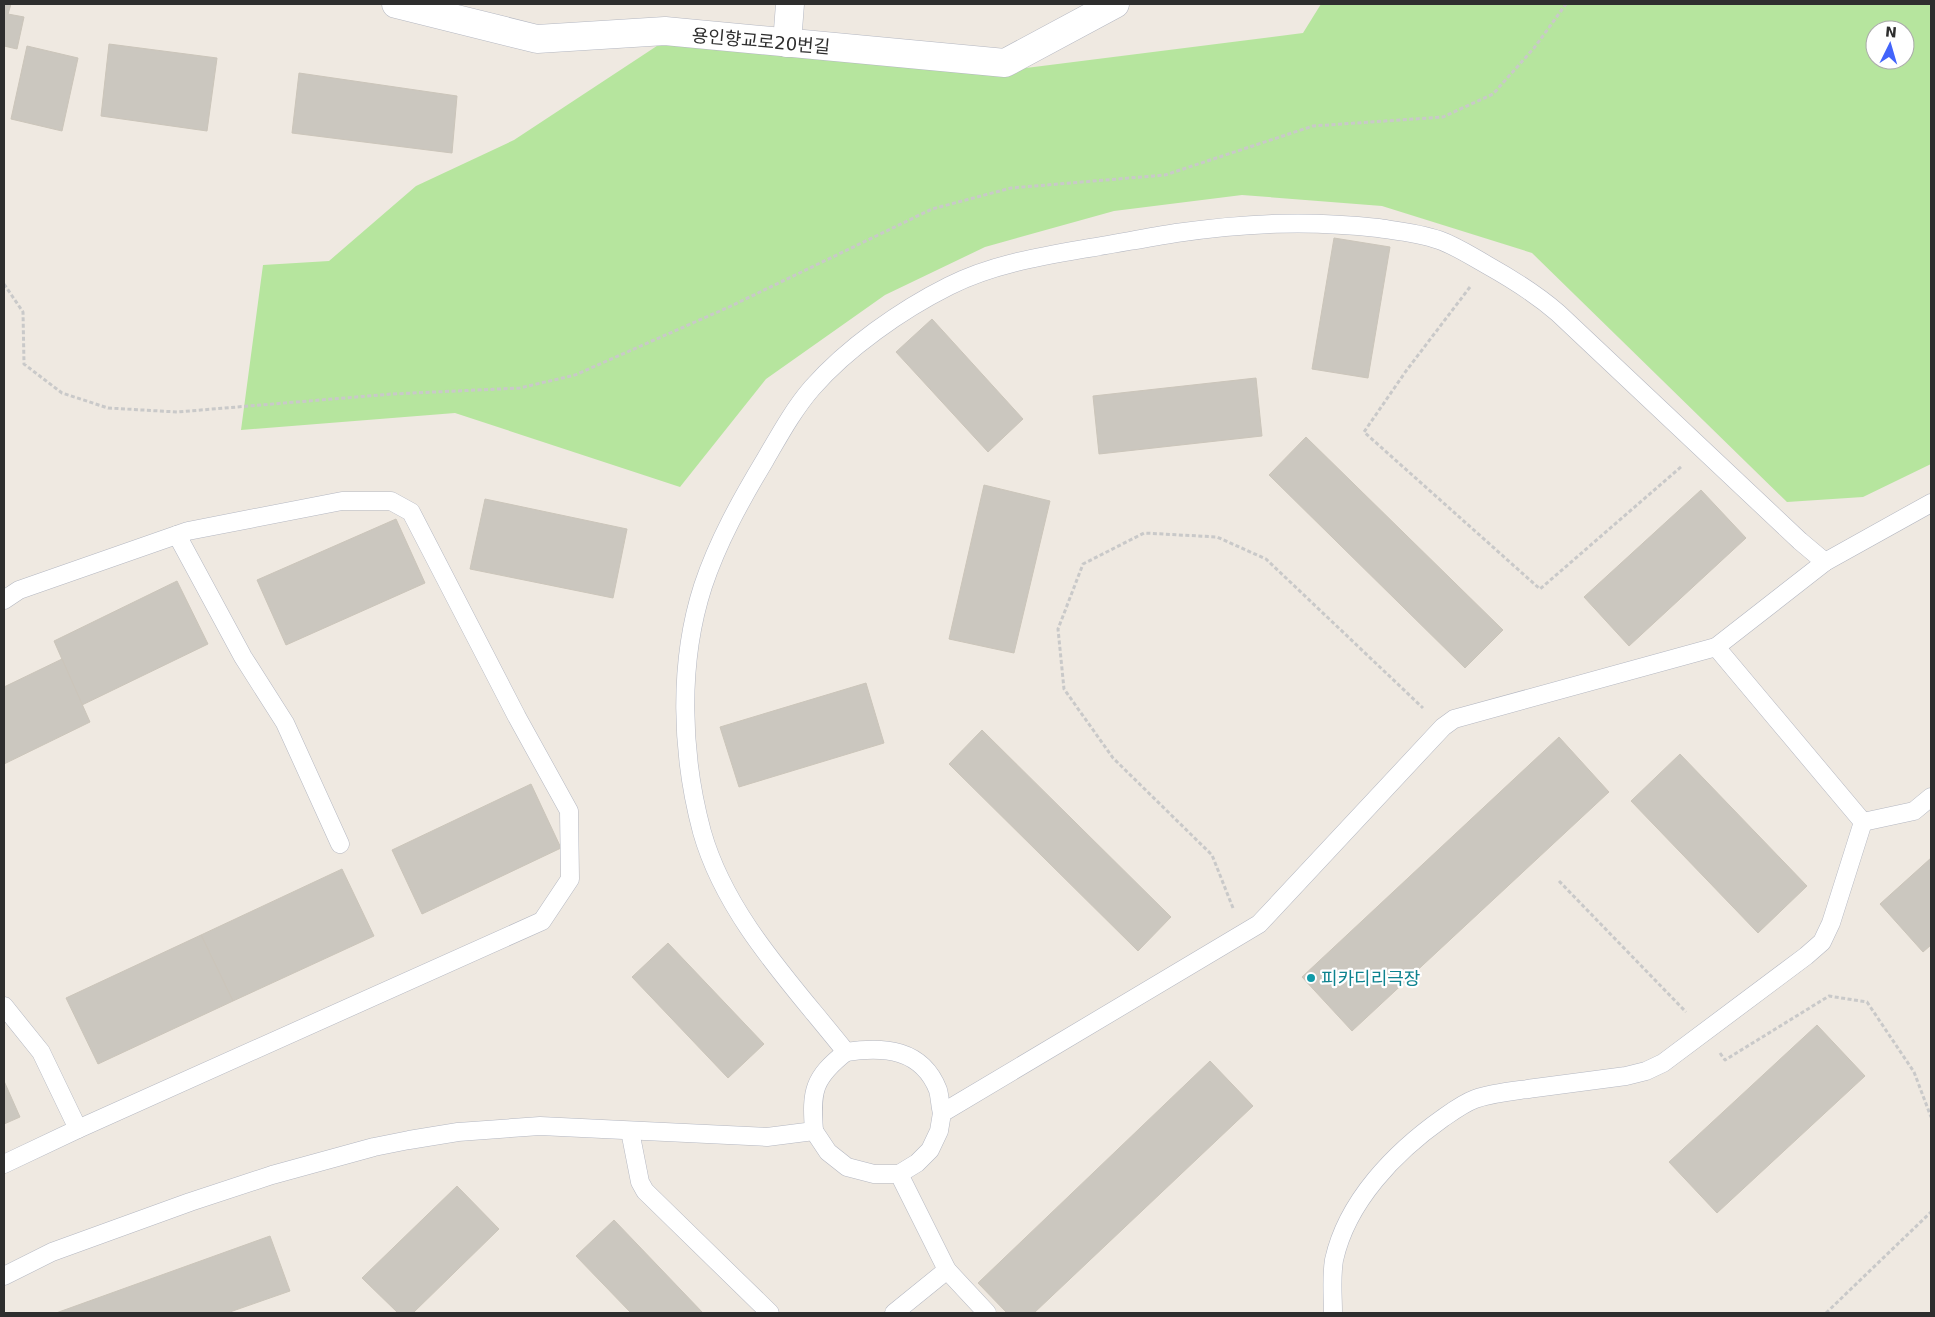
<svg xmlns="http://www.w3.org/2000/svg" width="1935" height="1317" font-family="'DejaVu Sans','Noto Sans KR',sans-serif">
  <rect width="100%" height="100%" fill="#efe9e1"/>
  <!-- green -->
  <path fill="#b6e59e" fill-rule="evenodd" d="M1321,4H1931V464L1863,497L1787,502L1532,253L1382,206L1242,195L1114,211L985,247L885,295L766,379L680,487L455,413L241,430L263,265L329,261L416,186L514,140L669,38L1003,71L1303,33ZM1875,30H1905V60H1875Z"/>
  <!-- building -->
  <g fill="#cbc7bf" stroke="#cbc5ba">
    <path d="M4,4H11L8,14L24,17L17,49L4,46Z"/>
    <path d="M109,44L217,58L207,131L101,116Z"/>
    <path d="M27,46L78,58L62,131L11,119Z"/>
    <path d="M299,73L457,96L452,153L292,133Z"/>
    <path d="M1334,238L1390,247L1368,378L1312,369Z"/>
    <path d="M932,319L1023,419L988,452L896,352Z"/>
    <path d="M1256,378L1262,436L1099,454L1093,396Z"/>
    <path d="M1306,437L1503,630L1465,668L1269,475Z"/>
    <path d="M984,485L1050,501L1014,653L949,639Z"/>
    <path d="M1701,490L1746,538L1629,646L1584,597Z"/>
    <path d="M485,499L627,529L613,598L470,569Z"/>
    <path d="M396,519L425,583L286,645L257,580Z"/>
    <path d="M177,581L208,644L82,705L54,641Z"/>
    <path d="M62,659L90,722L4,764V687Z"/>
    <path d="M866,683L884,743L739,787L720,727Z"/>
    <path d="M982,730L1171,917L1138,951L949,764Z"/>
    <path d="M1559,737L1609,792L1352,1031L1302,977Z"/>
    <path d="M1680,754L1807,886L1758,933L1631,801Z"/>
    <path d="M531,784L561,848L422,914L392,850Z"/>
    <path d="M1931,858V945L1923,952L1880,904Z"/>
    <path d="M342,869L374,936L233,1001L201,935Z"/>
    <path d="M201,935L233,1001L98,1064L66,998Z"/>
    <path d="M668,943L764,1044L728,1078L632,977Z"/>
    <path d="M1817,1025L1865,1076L1717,1213L1669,1162Z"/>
    <path d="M1210,1061L1253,1106L1034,1313H1007L978,1283Z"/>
    <path d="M4,1081L20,1117L4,1124Z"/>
    <path d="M457,1186L499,1229L413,1313H398L362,1278Z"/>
    <path d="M614,1220L703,1313H631L576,1256Z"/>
    <path d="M270,1236L290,1291L227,1313H56Z"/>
  </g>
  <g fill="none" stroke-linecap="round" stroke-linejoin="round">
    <!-- lane casing -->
    <g stroke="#b4b7c1" stroke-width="19">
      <g id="lane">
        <path d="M177,535L243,657L285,723L340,844"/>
        <path d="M4,600L19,590L188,531L342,501H391L411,512L517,717L569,811L570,879L542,921L78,1129L4,1164"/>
        <path d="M1716,647L1863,822L1914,811L1931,797"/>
        <path d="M4,1006L41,1052L78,1129"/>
        <path d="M846,1052C884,1046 922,1049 938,1090C940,1097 940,1106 942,1113"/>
        <path d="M630,1131L640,1182L645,1191L770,1313"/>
        <path d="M814,1131C811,1091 813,1078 846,1052C793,985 726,917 702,832C681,754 678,663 703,586C718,541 741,500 765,460C779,436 793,410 812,388C847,348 901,310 949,286C991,265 1037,257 1083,249C1114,244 1145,238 1176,233C1245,223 1308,220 1378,228C1398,231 1419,233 1439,240C1456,246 1471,256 1487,265C1512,279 1536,294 1558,313L1800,541L1825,562"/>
        <path d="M899,1174L947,1270L987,1313"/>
        <path d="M4,1276L52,1252L190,1202L272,1175L374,1147L409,1140L458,1132L540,1126L767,1137L814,1131L828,1152L847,1167L874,1174H899L917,1163L930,1150L939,1131L942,1113L1259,924L1443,727L1454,719L1716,647L1825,562L1931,503"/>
        <path d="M894,1313L947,1270"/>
        <path d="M1333,1313C1333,1296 1331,1278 1334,1260C1347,1201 1395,1152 1443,1118C1453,1111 1464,1103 1475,1099C1495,1092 1515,1091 1535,1088C1565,1084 1596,1080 1626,1076L1646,1071L1663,1063L1806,956L1822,942L1831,923L1863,822"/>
      </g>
    </g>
    <!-- street casing -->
    <g stroke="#b4b7c1" stroke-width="29">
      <g id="street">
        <path d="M396,4L537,39L665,31L1005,63L1115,4"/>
        <path d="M787,43L790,4"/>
      </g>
    </g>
    <!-- path -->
    <g stroke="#c9c9c9" stroke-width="3" stroke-dasharray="4 2.5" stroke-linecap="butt">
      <path d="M4,284L23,312L24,364L62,393L108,408L177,412L392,394L520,388L575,375L729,307L932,209L1011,188L1165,175L1313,126L1443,117L1493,94L1534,48L1566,4"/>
      <path d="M1470,287L1406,371L1364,432L1540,589L1682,466"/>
      <path d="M1559,881L1686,1012"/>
      <path d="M1233,908L1212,855L1113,758L1064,689L1058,629L1083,564L1144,533L1217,537L1266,559L1423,708"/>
      <path d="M1720,1053L1725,1060L1829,996L1867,1002L1914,1072L1931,1117"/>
      <path d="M1826,1313L1931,1212"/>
    </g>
    <!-- lane -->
    <use href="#lane" stroke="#fff" stroke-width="18"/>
    <!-- street -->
    <use href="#street" stroke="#fff" stroke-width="28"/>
  </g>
  <!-- markers -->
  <circle fill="#0f9aa8" stroke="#fff" stroke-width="2" cx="1311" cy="978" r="5"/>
  <g text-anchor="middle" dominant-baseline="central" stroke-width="4.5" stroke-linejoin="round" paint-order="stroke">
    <!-- street labels -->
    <g font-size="18" fill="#2e2e2e" stroke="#fff">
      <text transform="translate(761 41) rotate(5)">용인향교로20번길</text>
    </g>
    <!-- culture labels -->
    <g font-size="18" fill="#0d838f" stroke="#fff" text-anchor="start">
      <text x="1321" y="978">피카디리극장</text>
    </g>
  </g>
  <!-- border -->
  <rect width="1935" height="1317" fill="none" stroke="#2e2e2e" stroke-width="10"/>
  <!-- north arrow -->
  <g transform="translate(1890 45) rotate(5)"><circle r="24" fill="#ffffff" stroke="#ababab"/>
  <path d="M0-4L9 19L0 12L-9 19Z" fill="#4264fb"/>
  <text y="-8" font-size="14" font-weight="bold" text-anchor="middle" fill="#2e2e2e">N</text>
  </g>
</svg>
